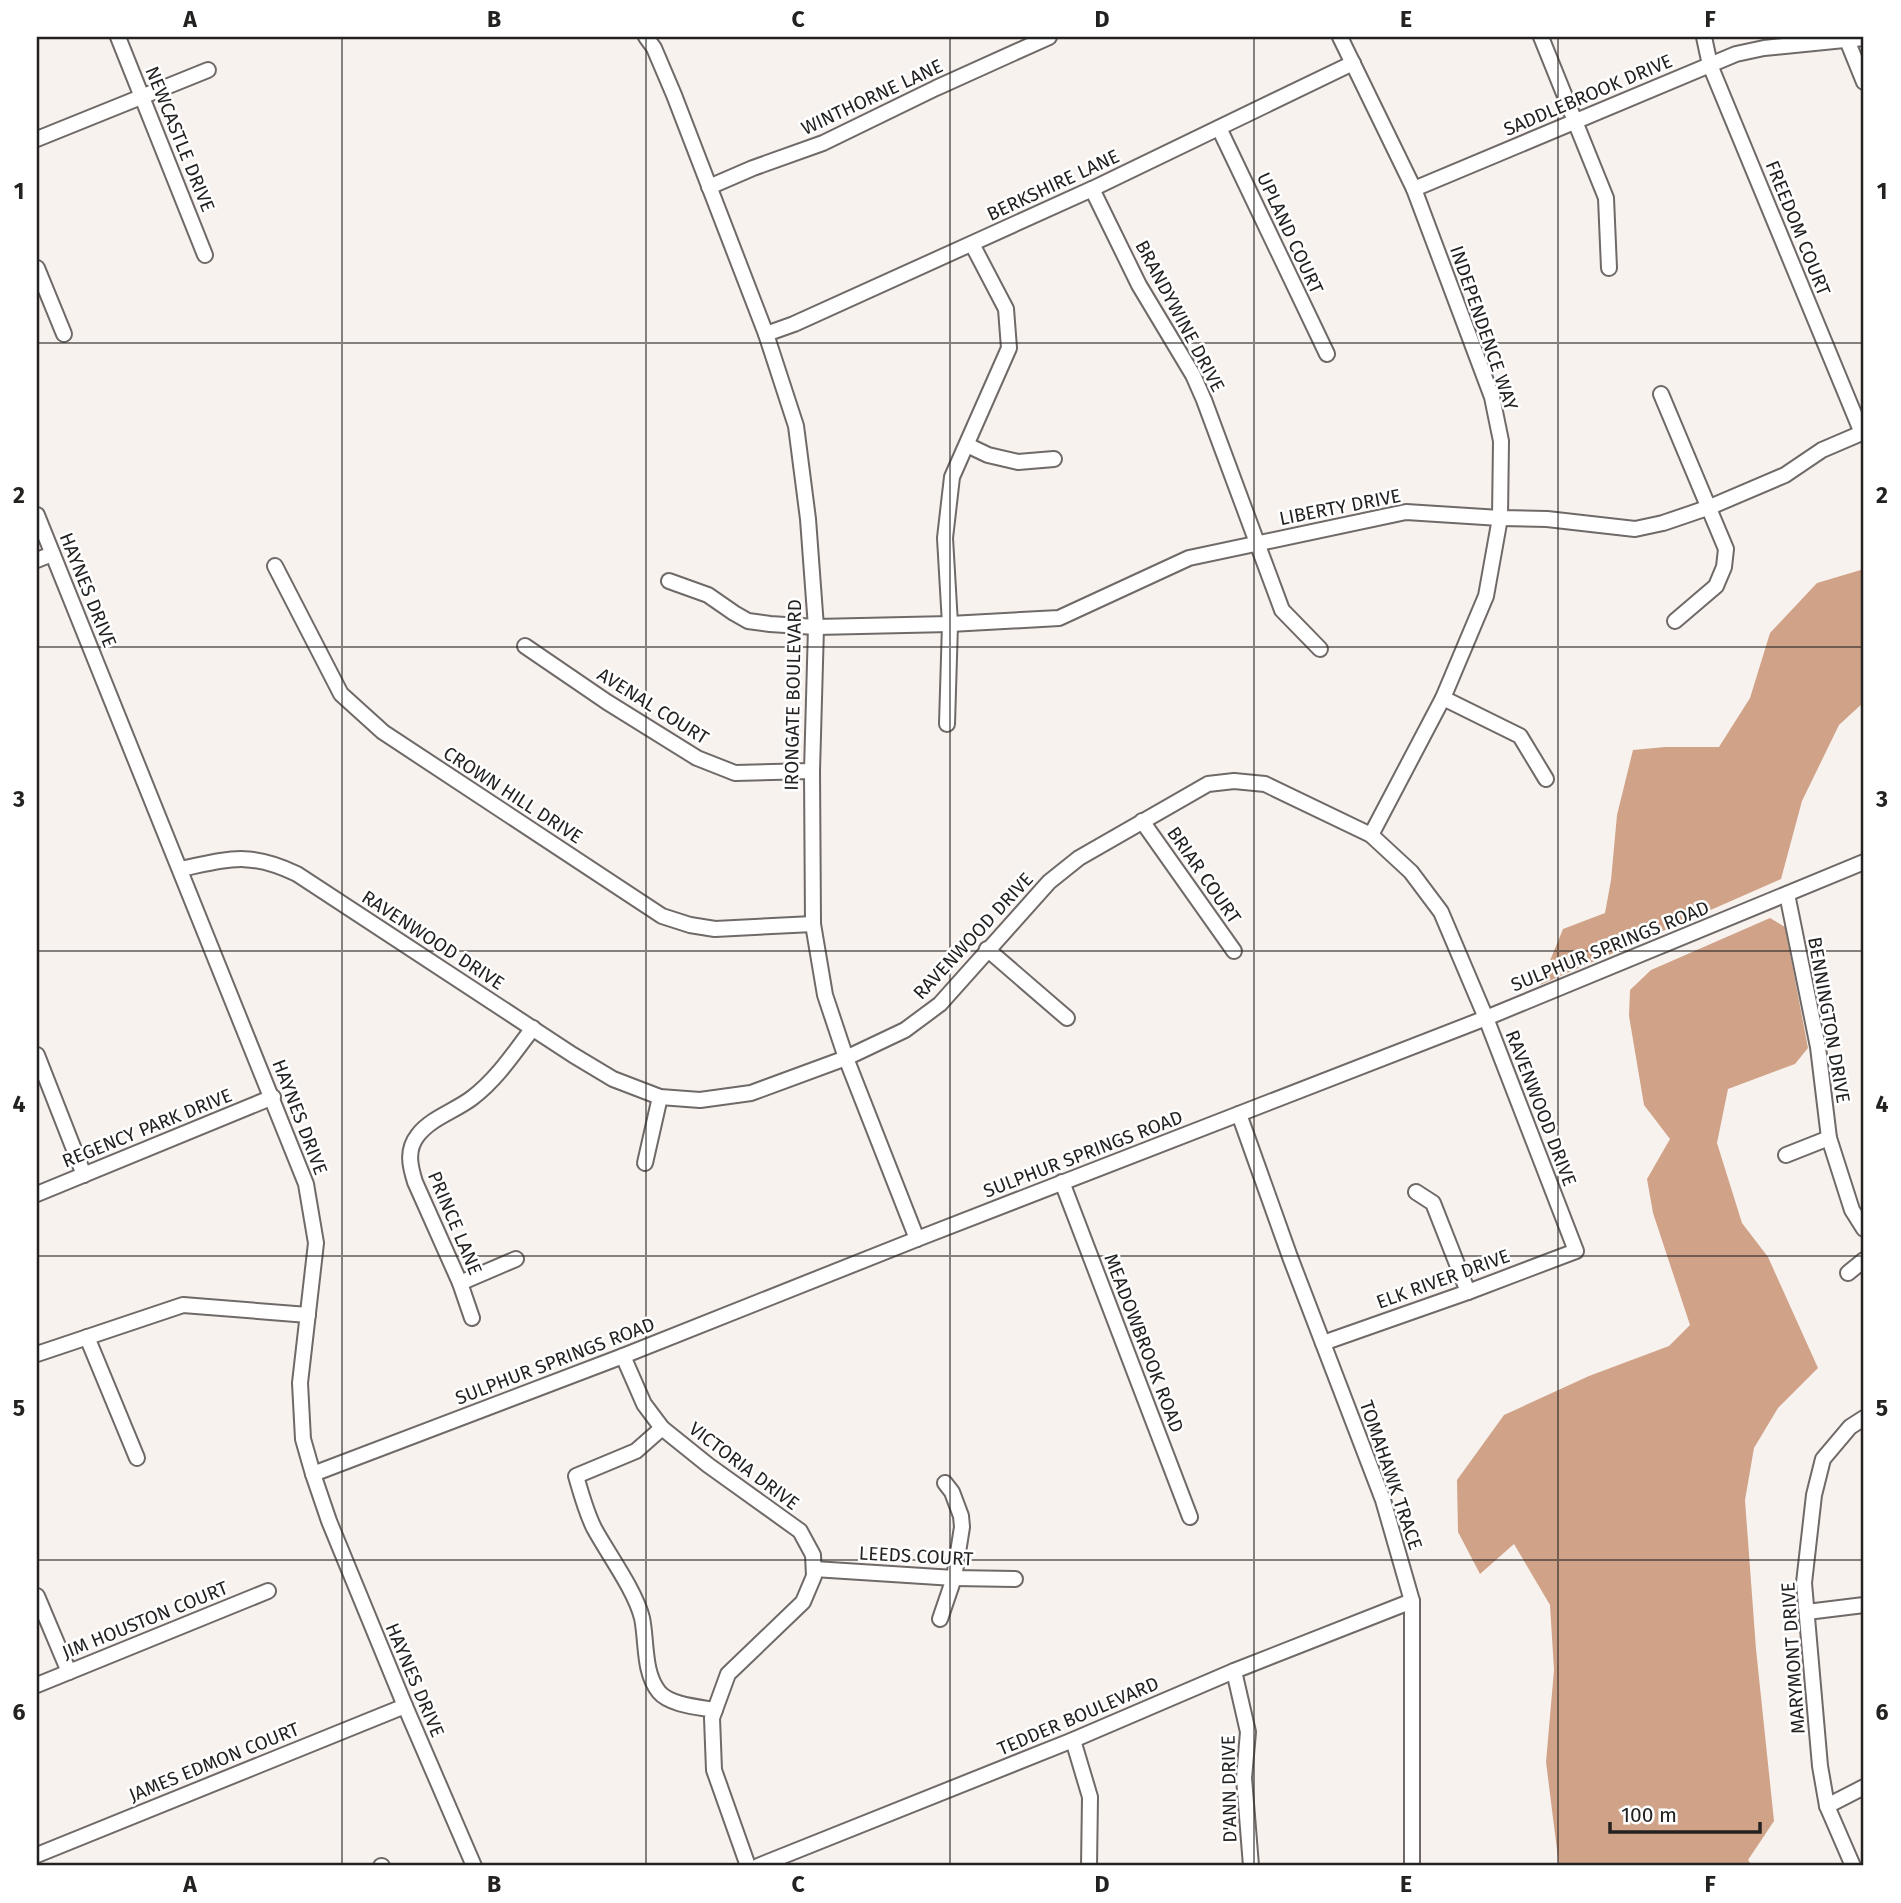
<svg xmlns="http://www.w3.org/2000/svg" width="1901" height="1903" font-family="'Fira Sans',sans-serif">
  <rect width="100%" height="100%" fill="#f8f2ef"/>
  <!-- forest -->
  <g fill="#d0a388">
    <path d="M1864,569V702L1839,725L1802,801L1781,879L1540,985L1563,929L1605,913L1611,880L1617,815L1633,750L1665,747H1719L1750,698L1770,633L1817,583Z"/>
    <path d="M1770,918L1785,927L1808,1048L1795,1064L1728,1089L1717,1143L1742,1223L1768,1257L1818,1368L1778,1408L1754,1448L1745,1500L1756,1649L1774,1821L1748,1860L1752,1866H1559L1546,1762L1554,1670L1550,1605L1514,1544L1480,1574L1458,1532L1457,1480L1504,1415L1589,1376L1669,1346L1690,1325L1653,1213L1647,1179L1670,1139L1644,1105L1629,1016L1630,990L1651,970Z"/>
  </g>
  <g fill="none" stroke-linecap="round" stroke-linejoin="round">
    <!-- minor casing -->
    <g stroke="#6f6967" stroke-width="18">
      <g id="minor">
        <path d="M118,37L205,255"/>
        <path d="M646,37L654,48L674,95L766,334L796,426L808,519L816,627L812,771L813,924L825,995L846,1058L917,1239"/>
        <path d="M1340,37L1414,189L1492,397L1501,441L1500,518L1486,596L1443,698L1371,835"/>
        <path d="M1541,37L1606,198L1609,268"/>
        <path d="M1704,37L1710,65L1862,433"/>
        <path d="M1847,40L1864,82"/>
        <path d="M1219,128L1327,354"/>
        <path d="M37,139L208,70"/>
        <path d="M709,187L753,168L823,143L936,88L1049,37"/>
        <path d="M1092,189L1139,285L1193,375L1204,400L1282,610L1320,649"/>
        <path d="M1414,189L1736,54L1764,48L1864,38"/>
        <path d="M37,268L64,334"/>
        <path d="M766,334L794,324L1092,189L1353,63"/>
        <path d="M1661,394L1726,549L1724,567L1716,586L1675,621"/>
        <path d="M967,445L988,455L1018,462L1054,459"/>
        <path d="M37,515L306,1184L316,1243L300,1383L303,1439L313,1474L329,1521L405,1706L474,1866"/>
        <path d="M37,560L52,554"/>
        <path d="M275,566L341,694L383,732L662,916L690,925L715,929L813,924"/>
        <path d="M669,581L708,595L734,613L748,621L770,624L816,627L950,624L1059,618L1189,558L1406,512L1500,518L1547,519L1635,529L1663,523L1710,507L1785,475L1822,450L1864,432"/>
        <path d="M525,646L607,702L697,758L735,773L812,771"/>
        <path d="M1443,698L1520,736L1546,779"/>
        <path d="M947,724L950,624L945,538L952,477L1009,348L1006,309L972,244"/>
        <path d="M1142,821L1234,951"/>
        <path d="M180,869C229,859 249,851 297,874L573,1055L613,1079L660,1097L700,1100L751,1093L846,1058L905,1030L940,1004L1049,882L1079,858L1208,784L1234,781L1265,784L1371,835L1411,872L1441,912L1486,1018L1576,1251L1468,1292L1323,1343"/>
        <path d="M1787,894L1818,1047L1829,1138L1852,1210L1864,1229"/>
        <path d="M987,949L1067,1018"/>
        <path d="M37,1055L84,1175"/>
        <path d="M1239,1114L1290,1257L1383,1500L1412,1601V1866"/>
        <path d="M1786,1155L1829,1138"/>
        <path d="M645,1163L660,1097"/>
        <path d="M1062,1182L1190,1517"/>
        <path d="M1416,1192L1433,1203L1468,1292"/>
        <path d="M37,1194L273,1097"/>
        <path d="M1848,1273L1864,1260"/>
        <path d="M460,1283L516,1259"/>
        <path d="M472,1318L460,1283L415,1182C410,1166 406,1150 418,1135C431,1118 455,1111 472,1098C497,1079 514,1053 533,1028"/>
        <path d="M87,1337L137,1458"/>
        <path d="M37,1354L183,1305L308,1315"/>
        <path d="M623,1356L644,1404L662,1428L708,1465L800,1531L813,1555L814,1576L803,1602L728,1674L712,1718L714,1770L748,1866"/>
        <path d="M662,1428L636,1451L576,1476C581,1493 586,1512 594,1528C608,1554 635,1590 642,1618C647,1642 643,1672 659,1692C670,1705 698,1707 715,1710"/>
        <path d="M313,1474L623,1356L917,1239L1486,1018L1864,862"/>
        <path d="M814,1569L954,1578L1015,1579"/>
        <path d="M37,1596L69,1672"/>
        <path d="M1807,1612L1864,1605"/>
        <path d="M940,1619L954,1578L962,1527L961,1516L952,1492L945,1483"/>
        <path d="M1234,1671L1248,1732L1244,1778L1251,1866"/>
        <path d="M37,1685L268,1591"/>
        <path d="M1073,1740L1090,1797L1089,1866"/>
        <path d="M1827,1806L1864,1787"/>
        <path d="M37,1855L405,1706"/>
        <path d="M381,1866H382"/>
        <path d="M758,1866L1073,1740L1234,1671L1412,1601"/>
        <path d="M1853,1866L1827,1806L1820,1766L1804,1583L1814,1495L1823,1459L1850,1427L1864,1418"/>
      </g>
    </g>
    <!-- minor -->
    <use href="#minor" stroke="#fff" stroke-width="14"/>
  </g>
  <!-- grid -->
  <path fill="none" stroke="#242221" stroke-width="2" stroke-opacity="0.55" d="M342,37V1866M646,37V1866M950,37V1866M1254,37V1866M1558,37V1866M37,343H1864M37,647H1864M37,951H1864M37,1256H1864M37,1560H1864"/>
  <g text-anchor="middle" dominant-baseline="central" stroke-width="5" stroke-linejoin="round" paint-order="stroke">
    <!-- street labels -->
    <g font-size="19" fill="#242221" stroke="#fff">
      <text transform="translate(1588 95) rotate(-23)">SADDLEBROOK DRIVE</text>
      <text transform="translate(872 97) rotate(-25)">WINTHORNE LANE</text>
      <text transform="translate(180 139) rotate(68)">NEWCASTLE DRIVE</text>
      <text transform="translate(1053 185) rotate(-25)">BERKSHIRE LANE</text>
      <text transform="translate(1798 228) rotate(68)">FREEDOM COURT</text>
      <text transform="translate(1290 233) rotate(65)">UPLAND COURT</text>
      <text transform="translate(1180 316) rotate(62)">BRANDYWINE DRIVE</text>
      <text transform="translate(1484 328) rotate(71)">INDEPENDENCE WAY</text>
      <text transform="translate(1340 507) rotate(-11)">LIBERTY DRIVE</text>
      <text transform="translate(88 590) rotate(68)">HAYNES DRIVE</text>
      <text transform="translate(793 695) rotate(-89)">IRONGATE BOULEVARD</text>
      <text transform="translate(653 706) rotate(32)">AVENAL COURT</text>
      <text transform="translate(513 795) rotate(33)">CROWN HILL DRIVE</text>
      <text transform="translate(1204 875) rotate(55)">BRIAR COURT</text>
      <text transform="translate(973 936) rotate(-47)">RAVENWOOD DRIVE</text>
      <text transform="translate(433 940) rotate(33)">RAVENWOOD DRIVE</text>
      <text transform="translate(1610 946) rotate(-22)">SULPHUR SPRINGS ROAD</text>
      <text transform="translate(1829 1020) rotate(80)">BENNINGTON DRIVE</text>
      <text transform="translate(1541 1108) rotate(69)">RAVENWOOD DRIVE</text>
      <text transform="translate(300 1117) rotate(69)">HAYNES DRIVE</text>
      <text transform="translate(147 1128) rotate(-22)">REGENCY PARK DRIVE</text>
      <text transform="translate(1083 1154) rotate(-21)">SULPHUR SPRINGS ROAD</text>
      <text transform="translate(455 1223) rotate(67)">PRINCE LANE</text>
      <text transform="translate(1443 1279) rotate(-20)">ELK RIVER DRIVE</text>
      <text transform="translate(1144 1343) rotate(69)">MEADOWBROOK ROAD</text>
      <text transform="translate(555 1361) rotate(-21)">SULPHUR SPRINGS ROAD</text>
      <text transform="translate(744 1466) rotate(37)">VICTORIA DRIVE</text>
      <text transform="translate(1391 1475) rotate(71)">TOMAHAWK TRACE</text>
      <text transform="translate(916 1556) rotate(3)">LEEDS COURT</text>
      <text transform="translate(145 1620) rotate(-22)">JIM HOUSTON COURT</text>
      <text transform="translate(1793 1658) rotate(-94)">MARYMONT DRIVE</text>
      <text transform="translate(415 1680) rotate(67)">HAYNES DRIVE</text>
      <text transform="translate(1078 1716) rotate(-23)">TEDDER BOULEVARD</text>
      <text transform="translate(214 1762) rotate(-22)">JAMES EDMON COURT</text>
      <text transform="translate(1229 1789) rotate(-91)">D'ANN DRIVE</text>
    </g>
  </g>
  <!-- border -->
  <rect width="1901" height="1903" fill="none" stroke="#ffffff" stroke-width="77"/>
  <!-- scale -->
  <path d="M1610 1822v10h150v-10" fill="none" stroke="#242221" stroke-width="3.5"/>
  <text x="1621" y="1822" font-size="21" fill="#242221" stroke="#ffffff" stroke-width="5" paint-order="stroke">100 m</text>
  <rect x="38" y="38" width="1824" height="1826" fill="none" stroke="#242221" stroke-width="2.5"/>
  <g font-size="23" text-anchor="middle" font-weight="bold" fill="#242221">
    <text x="190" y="27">A</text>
    <text x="494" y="27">B</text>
    <text x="798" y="27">C</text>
    <text x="1102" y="27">D</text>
    <text x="1406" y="27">E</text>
    <text x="1710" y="27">F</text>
    <text x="19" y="199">1</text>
    <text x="1882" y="199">1</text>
    <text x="19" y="503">2</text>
    <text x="1882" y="503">2</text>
    <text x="19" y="807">3</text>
    <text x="1882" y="807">3</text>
    <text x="19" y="1112">4</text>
    <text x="1882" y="1112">4</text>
    <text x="19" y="1416">5</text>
    <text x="1882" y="1416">5</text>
    <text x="19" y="1720">6</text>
    <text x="1882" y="1720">6</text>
    <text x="190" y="1892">A</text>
    <text x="494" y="1892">B</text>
    <text x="798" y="1892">C</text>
    <text x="1102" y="1892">D</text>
    <text x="1406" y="1892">E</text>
    <text x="1710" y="1892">F</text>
  </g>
</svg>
